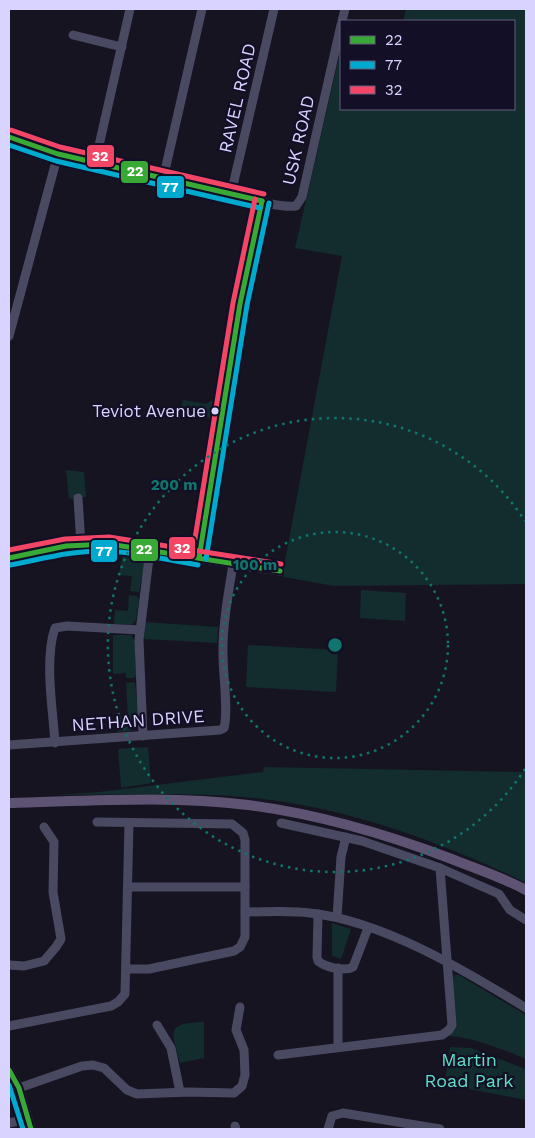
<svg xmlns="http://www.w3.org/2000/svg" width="535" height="1138" font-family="'Work Sans',sans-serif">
  <rect width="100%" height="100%" fill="#161421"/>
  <!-- green -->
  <g fill="#132c2d">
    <path d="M406,9H526V584L334,586L284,577V566L342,256L295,248L341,48V109H514V21H403Z"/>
    <path d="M217,397L219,400L216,420L213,423L205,414L181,410L183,400L206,404Z"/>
    <path d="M66,470L84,472L86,497L69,499Z"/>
    <path d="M123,552L141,555L145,562L139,592L130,591L132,576L119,575Z"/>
    <path d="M361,590L406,593L405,621L360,618Z"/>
    <path d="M129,595L137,596L139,600L136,620L132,625L114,624L115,610L128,611Z"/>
    <path d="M145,622L218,627L217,643L144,639Z"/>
    <path d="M113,635H131L135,641L136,676L134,678H126V673L113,674Z"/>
    <path d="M248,645L338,650L336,692L246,687Z"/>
    <path d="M135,682L139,721H137L130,731L117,732L116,717L128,716L126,683Z"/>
    <path d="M148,747L151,783L121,788L118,749Z"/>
    <path d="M264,767L526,772V883C446,844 359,812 271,800C200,791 126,795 54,795L99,792L263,772Z"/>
    <path d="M332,923L351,929L341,959L332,956Z"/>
    <path d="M455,975H459L526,1015V1059C501,1049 476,1038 449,1036L451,980Z"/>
    <path d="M204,1022V1058L180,1063C173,1033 163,1023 204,1022Z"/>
    <path d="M450,1047L471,1048L526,1069V1100L453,1086L446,1075Z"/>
  </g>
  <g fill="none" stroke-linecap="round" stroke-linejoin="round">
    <!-- minor -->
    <g stroke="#4a4962" stroke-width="9">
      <path d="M342,21L345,9"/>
      <path d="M73,35L122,47"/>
      <path d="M9,137C79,161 152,176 224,192C244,197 276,208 296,206L302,197L341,25"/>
      <path d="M95,163L130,9"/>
      <path d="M163,179L202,9"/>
      <path d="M231,194L274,9"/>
      <path d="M9,336L58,154"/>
      <path d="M78,498L81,545"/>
      <path d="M9,558L66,546L109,544L280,571"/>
      <path d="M199,558L240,304L262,201"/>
      <path d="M143,736L139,640L150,550"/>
      <path d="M55,743C53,710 44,659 55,628L67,626L139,630"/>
      <path d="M9,745L220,730L224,728C229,710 222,669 223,647C223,619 229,591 233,564"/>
      <path d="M97,822L232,824L243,833L245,840V937L240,947L234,951L149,969H127"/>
      <path d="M440,868L499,894L510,910L526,920"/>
      <path d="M128,887H245"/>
      <path d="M245,912C266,912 289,910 310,913C383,921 464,970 526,1008"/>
      <path d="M318,914L317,957L318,961C325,967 344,972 353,967L368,928"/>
      <path d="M337,917L341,857L346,837"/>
      <path d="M9,965L24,966L44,961L56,947L61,939L53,892L54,842L44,827"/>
      <path d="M157,1025L171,1048L180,1092"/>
      <path d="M9,1026L111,1006L118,1002L125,994L129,823"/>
      <path d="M338,1047V968"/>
      <path d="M278,1055L442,1035L449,1030L452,1025L440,868L362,841L281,823"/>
      <path d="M9,1070L19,1088L31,1129"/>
      <path d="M19,1088L82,1066L93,1065L104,1068L127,1090L137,1094L188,1092L234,1093L242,1086L245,1075L244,1050L236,1030L240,1007"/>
      <path d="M9,1123L28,1119"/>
      <path d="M235,1126L236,1129"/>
      <path d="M328,1129L332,1116L343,1113L440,1129"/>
    </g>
    <!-- major -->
    <path stroke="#5e5373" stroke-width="10" d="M9,803C88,801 169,795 248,805C318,814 383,833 449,858C474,868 502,877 526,890"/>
    <!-- bus-1 casing -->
    <g stroke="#130f26" stroke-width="9">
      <g id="bus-1">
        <path d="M9,137L58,154L262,201"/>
        <path d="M9,558L66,546L109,544L280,571"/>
        <path d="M199,558L240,304L262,201"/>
        <path d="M9,1070L19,1088L31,1129"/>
      </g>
    </g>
    <!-- bus-2 casing -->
    <g stroke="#130f26" stroke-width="9">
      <g id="bus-2">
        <path d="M9,145L56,161L260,208"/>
        <path d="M206,559L247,305L269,203"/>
        <path d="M10,565C42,559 73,550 106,551C137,552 167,560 198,565"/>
        <path d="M9,1085L23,1129"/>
      </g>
    </g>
    <!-- bus-3 casing -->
    <g stroke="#130f26" stroke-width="9">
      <g id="bus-3">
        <path d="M11,130L60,147L264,194"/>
        <path d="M9,550L65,539L109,537L281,564"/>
        <path d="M192,557L233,303L255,199"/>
      </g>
    </g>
    <!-- bus-1 -->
    <use href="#bus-1" stroke="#39a935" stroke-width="5"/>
    <!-- bus-2 -->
    <use href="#bus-2" stroke="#00a9ce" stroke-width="5"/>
    <!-- bus-3 -->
    <use href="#bus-3" stroke="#f34667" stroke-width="5"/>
  </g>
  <!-- distance rings -->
  <g fill="none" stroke="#0f766e" stroke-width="2.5" stroke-dasharray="2.5 5">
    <circle cx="335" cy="645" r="113"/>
    <path d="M525 769A227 227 0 1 1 525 521"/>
  </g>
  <!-- markers -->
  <circle fill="#d9d4ff" stroke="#130f26" stroke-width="2" cx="215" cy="411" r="4.5"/>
  <g text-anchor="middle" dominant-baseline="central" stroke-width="4.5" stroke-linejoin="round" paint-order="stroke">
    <!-- bus labels -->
    <g font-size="17" fill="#d9d4ff" stroke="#130f26" text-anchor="end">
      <text x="206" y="411">Teviot Avenue</text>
    </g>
    <!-- street labels -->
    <g font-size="18" fill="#d9d4ff" stroke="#130f26">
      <text transform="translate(237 98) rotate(-77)">RAVEL ROAD</text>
      <text transform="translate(298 140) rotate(-77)">USK ROAD</text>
      <text transform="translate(138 720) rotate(-4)">NETHAN DRIVE</text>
    </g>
    <!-- park labels -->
    <g font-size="18" fill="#5fe0c0" stroke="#130f26">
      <text x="469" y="1059">Martin<tspan x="469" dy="21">Road Park</tspan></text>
    </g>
  </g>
  <circle cx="335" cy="645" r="8" fill="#0f766e" stroke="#130f26" stroke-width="2.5"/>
  <g font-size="15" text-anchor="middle" font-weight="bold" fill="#0f766e" stroke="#130f26" stroke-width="4.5" stroke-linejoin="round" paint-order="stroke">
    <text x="174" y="490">200 m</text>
    <text x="255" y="570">100 m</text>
  </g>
  <g stroke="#130f26" stroke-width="2">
    <rect x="86" y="144" width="29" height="24" rx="5" fill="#f34667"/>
    <rect x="120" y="160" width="29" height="24" rx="5" fill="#39a935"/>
    <rect x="156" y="175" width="29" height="24" rx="5" fill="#00a9ce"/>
    <rect x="168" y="536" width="28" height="24" rx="5" fill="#f34667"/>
    <rect x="130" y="538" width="29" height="24" rx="5" fill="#39a935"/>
    <rect x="90" y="539" width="28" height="24" rx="5" fill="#00a9ce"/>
  </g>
  <g font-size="14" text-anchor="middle" font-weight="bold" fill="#fff">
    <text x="100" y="161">32</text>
    <text x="135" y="176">22</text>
    <text x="170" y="192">77</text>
    <text x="182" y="553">32</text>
    <text x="144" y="554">22</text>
    <text x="104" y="556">77</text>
  </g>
  <!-- border -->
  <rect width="535" height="1138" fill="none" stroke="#d9d4ff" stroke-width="20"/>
  <!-- legend -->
  <rect x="340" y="20" width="175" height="90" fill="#130f26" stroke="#625e7d"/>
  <rect x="350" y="36" width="25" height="8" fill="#39a935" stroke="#625e7d"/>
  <text x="385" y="45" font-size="15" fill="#d9d4ff">22</text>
  <rect x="350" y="61" width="25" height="8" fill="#00a9ce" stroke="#625e7d"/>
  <text x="385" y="70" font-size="15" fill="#d9d4ff">77</text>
  <rect x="350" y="86" width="25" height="8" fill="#f34667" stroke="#625e7d"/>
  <text x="385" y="95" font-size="15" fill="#d9d4ff">32</text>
</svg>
